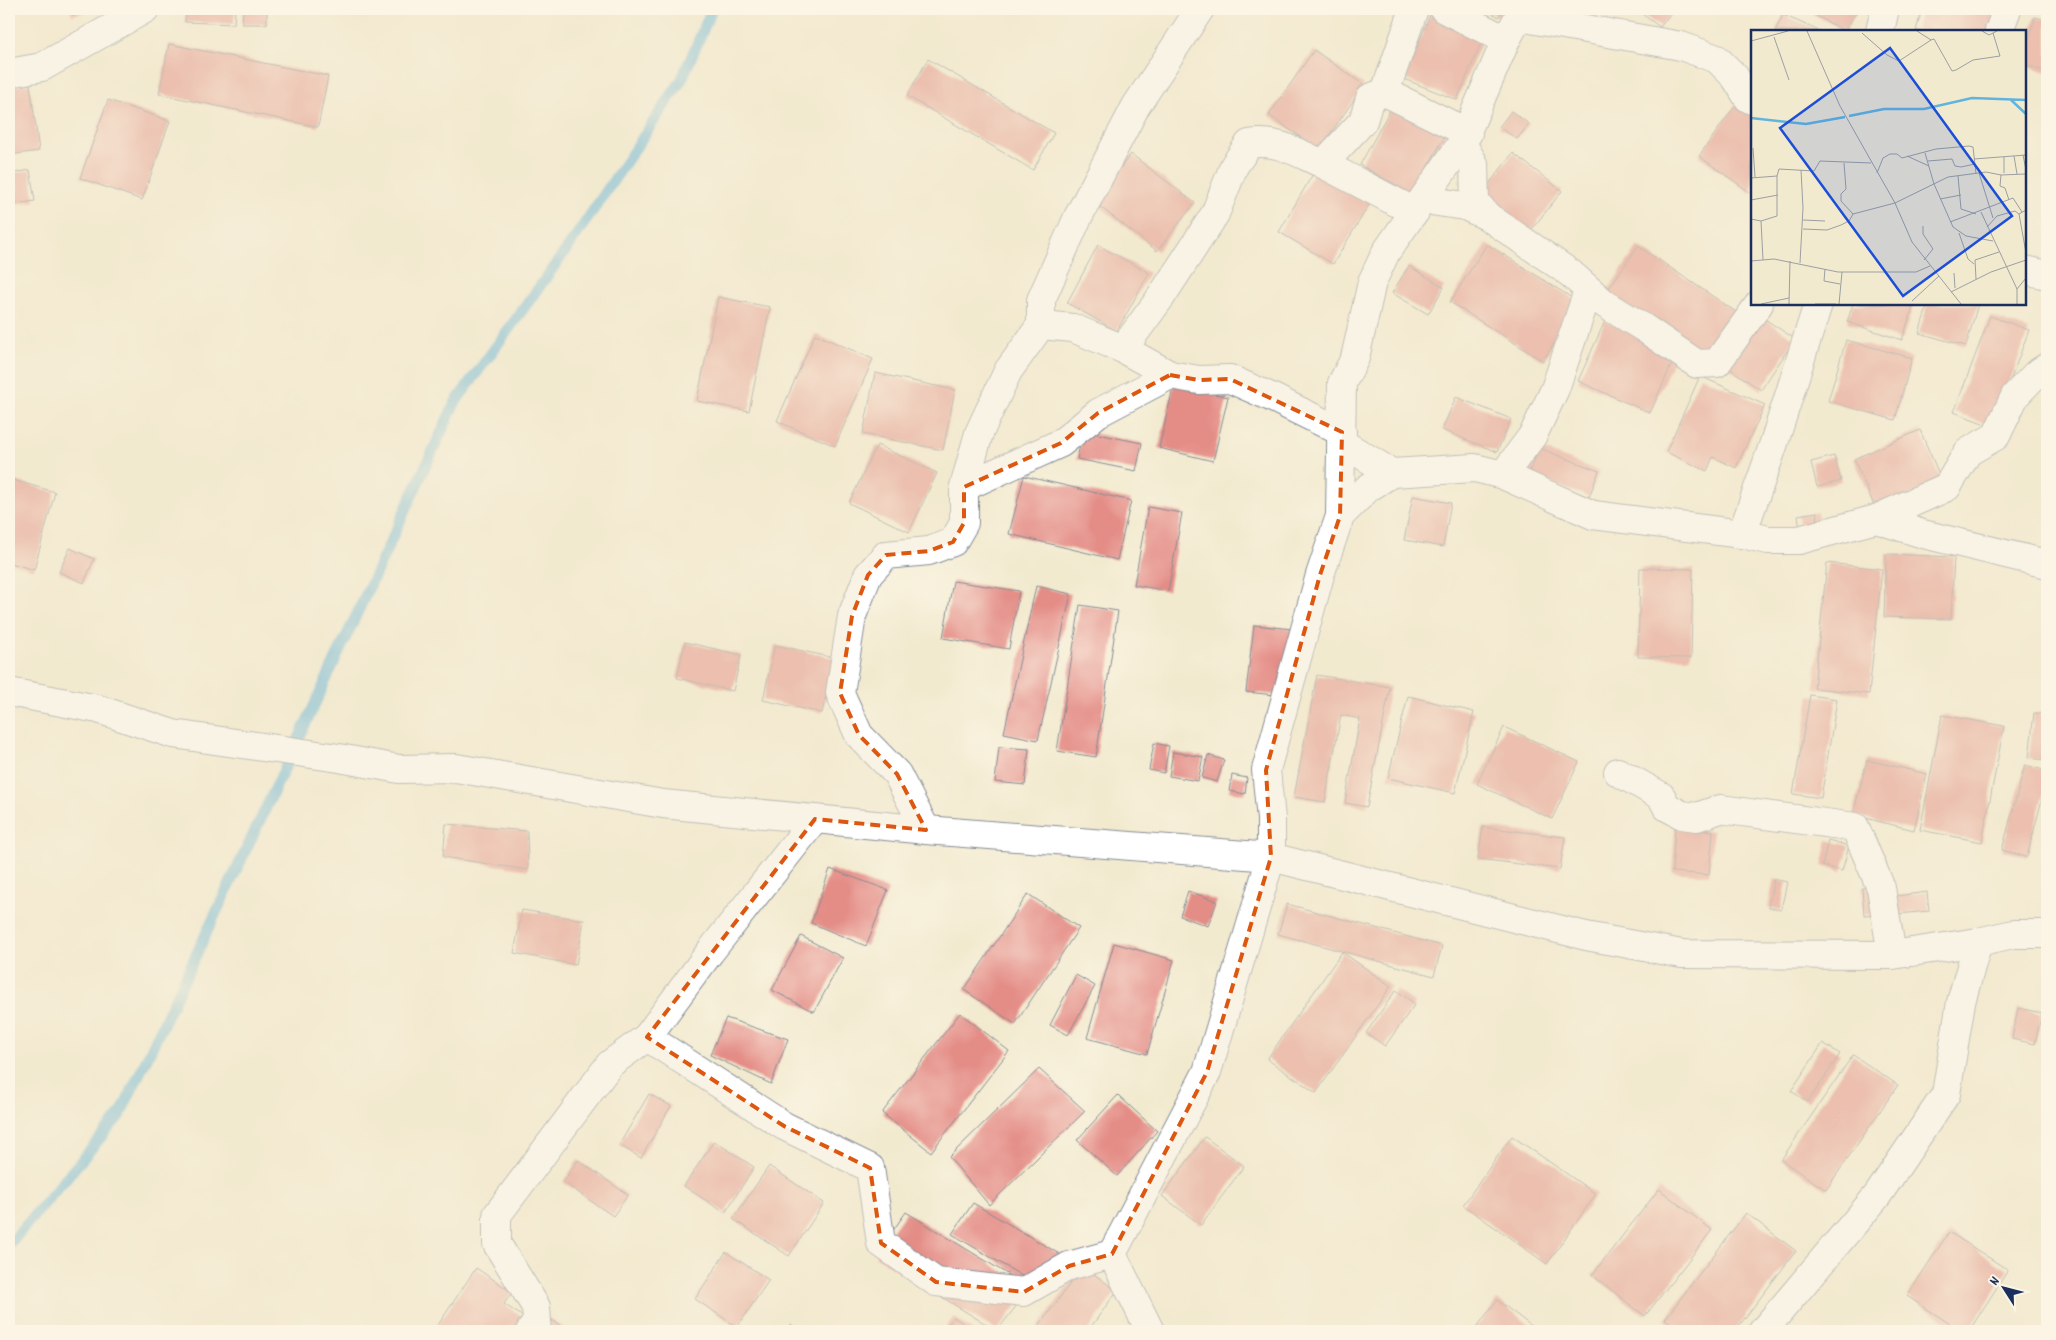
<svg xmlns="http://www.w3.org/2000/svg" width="2056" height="1340" font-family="Dekko,sans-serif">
  <rect width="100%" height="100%" fill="#fcf5e5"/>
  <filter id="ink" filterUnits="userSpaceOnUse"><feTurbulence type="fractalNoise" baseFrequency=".02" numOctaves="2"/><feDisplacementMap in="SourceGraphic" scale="10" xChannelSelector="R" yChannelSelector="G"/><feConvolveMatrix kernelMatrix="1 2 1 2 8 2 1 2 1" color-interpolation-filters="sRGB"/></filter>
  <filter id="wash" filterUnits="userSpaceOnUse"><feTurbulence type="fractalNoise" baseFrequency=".0096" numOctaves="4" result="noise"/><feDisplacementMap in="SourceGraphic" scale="20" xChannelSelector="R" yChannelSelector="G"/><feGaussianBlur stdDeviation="1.12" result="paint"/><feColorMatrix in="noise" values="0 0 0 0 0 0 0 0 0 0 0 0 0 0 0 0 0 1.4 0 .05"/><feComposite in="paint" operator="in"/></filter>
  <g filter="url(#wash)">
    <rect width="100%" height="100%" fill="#f2eacf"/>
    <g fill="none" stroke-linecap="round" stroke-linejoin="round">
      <!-- stream -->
      <path stroke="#61b4dd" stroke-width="11" d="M9,1245L120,1115L300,736L455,403L569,246L681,81L712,9"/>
    </g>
    <g id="blocks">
      <!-- building -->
      <g fill="#e48d87">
        <path d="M70,9H94V10L72,15Z"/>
        <path d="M186,9H235L234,24L185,22Z"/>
        <path d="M243,9H267V24H242Z"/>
        <path d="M1484,9H1503L1499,17Z"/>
        <path d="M1635,9H1674L1660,27Z"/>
        <path d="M1803,9H1858L1845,31Z"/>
        <path d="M1922,9H1997L1992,31H1916Z"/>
        <path d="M1430,15L1484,36L1457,100L1404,79Z"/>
        <path d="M1783,15L1820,31H1775Z"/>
        <path d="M2035,17L2047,20V72L2025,65V52Z"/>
        <path d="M169,44L328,76L318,127L159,94Z"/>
        <path d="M1314,50L1364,85L1319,150L1269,115Z"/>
        <path d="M928,59L1054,133L1033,170L907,96Z"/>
        <path d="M30,84L39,151L9,155V87Z"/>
        <path d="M1396,99L1449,129L1412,194L1360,165Z"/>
        <path d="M108,100L170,121L142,200L80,178Z"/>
        <path d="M1738,102L1752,112V194L1699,156Z"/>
        <path d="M1511,111L1529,124L1517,139L1499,127Z"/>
        <path d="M1513,153L1562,191L1528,234L1479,197Z"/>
        <path d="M1131,154L1195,203L1157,251L1094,202Z"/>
        <path d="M1317,167L1372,200L1333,264L1279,232Z"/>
        <path d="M30,170L35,201L9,205V174Z"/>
        <path d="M1487,244L1580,303L1543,361L1450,302Z"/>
        <path d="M1098,245L1149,273L1117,331L1067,303Z"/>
        <path d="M1638,246L1736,312L1704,360L1605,294Z"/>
        <path d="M1409,266L1444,287L1428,314L1392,293Z"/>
        <path d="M718,297L770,307L749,411L697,401Z"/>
        <path d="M1853,304H1914L1902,340L1847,322Z"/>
        <path d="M1928,304H1978L1966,346L1919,333Z"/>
        <path d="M1757,314L1795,339L1761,390L1723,364Z"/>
        <path d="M1990,316L2029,330L1993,427L1954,412Z"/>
        <path d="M1605,321L1677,352L1650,413L1578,381Z"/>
        <path d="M815,334L873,359L835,446L777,421Z"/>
        <path d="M1846,340L1912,358L1895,420L1828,401Z"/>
        <path d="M875,373L955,390L943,450L863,434Z"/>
        <path d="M1700,376L1765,405L1736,468L1713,457L1707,471L1666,452Z"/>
        <path d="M1174,384L1228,397L1213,461L1159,448Z"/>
        <path d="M1456,397L1511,419L1497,452L1442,430Z"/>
        <path d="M1920,430L1942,481L1876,510L1854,459Z"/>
        <path d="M1083,431L1142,443L1136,471L1077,459Z"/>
        <path d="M877,445L937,473L909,532L849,503Z"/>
        <path d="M1539,448L1599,471L1589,497L1529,475Z"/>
        <path d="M1834,456L1841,481L1817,487L1811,462Z"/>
        <path d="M1024,476L1131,501L1117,560L1009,534Z"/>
        <path d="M9,479L55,492L34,570L11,563L9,569Z"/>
        <path d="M1413,496L1451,503L1443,547L1404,540Z"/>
        <path d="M1148,507L1182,513L1168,591L1134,585Z"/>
        <path d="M1817,512L1819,528L1800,531L1798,515Z"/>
        <path d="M70,548L94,559L84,583L59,572Z"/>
        <path d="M1886,554L1954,557L1951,619L1884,617Z"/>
        <path d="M1827,563L1882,569L1869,694L1814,688Z"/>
        <path d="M1640,568L1693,569L1691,658L1638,657Z"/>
        <path d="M953,581L1019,591L1009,649L943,638Z"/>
        <path d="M1036,586L1071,594L1038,740L1004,733Z"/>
        <path d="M1080,605L1118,611L1096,757L1057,751Z"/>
        <path d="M1254,625L1293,629L1285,696L1246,692Z"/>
        <path d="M685,642L741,655L733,691L677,678Z"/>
        <path d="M775,645L835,658L822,713L763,700Z"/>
        <path d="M1317,675L1390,687L1367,807L1345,803L1360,719L1341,715L1325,802L1294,797Z"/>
        <path d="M1810,695L1837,699L1821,798L1793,794Z"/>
        <path d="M1408,696L1474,712L1455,793L1388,778Z"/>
        <path d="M2034,713L2047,714V760L2029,758Z"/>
        <path d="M1942,715L2004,726L1982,842L1920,830Z"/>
        <path d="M1504,727L1579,762L1552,819L1477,784Z"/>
        <path d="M1154,743L1169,746L1164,773L1149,770Z"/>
        <path d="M999,747L1029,749L1025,785L995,782Z"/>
        <path d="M1173,752L1203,757L1198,781L1169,776Z"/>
        <path d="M1208,755L1224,760L1217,782L1202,778Z"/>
        <path d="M1867,760L1927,774L1914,830L1853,815Z"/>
        <path d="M2025,765L2047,771V780L2027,857L2002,850Z"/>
        <path d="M1232,775L1247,778L1245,794L1229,791Z"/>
        <path d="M446,824L527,831L528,870L443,857Z"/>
        <path d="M1483,827L1565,837L1560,869L1478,859Z"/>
        <path d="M1675,828L1713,831L1709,875L1672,872Z"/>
        <path d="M1828,840L1849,846L1842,871L1822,866Z"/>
        <path d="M830,869L888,890L866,946L811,923Z"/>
        <path d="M1774,879L1787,882L1781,910L1768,907Z"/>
        <path d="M1876,887L1878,914L1864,915L1862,888Z"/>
        <path d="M1188,891L1217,901L1208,926L1180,916Z"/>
        <path d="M1927,892L1929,911L1898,914L1896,896Z"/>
        <path d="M1028,894L1079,928L1015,1024L964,990Z"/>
        <path d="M1287,904L1442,946L1434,976L1278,934Z"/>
        <path d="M522,910L584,920L576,965L514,953Z"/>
        <path d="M801,936L843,958L814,1012L772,990Z"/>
        <path d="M1114,943L1174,960L1147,1054L1087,1038Z"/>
        <path d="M1342,952L1391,986L1316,1093L1267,1059Z"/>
        <path d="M1076,975L1095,986L1068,1035L1050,1025Z"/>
        <path d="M1396,990L1415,1004L1385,1046L1366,1033Z"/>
        <path d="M2018,1008L2042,1013L2035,1044L2012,1039Z"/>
        <path d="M960,1013L1009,1051L931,1152L882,1113Z"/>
        <path d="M726,1018L788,1039L771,1084L710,1055Z"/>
        <path d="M1823,1043L1840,1054L1808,1102L1791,1091Z"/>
        <path d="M1853,1055L1898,1085L1826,1190L1781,1160Z"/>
        <path d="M1039,1069L1085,1111L989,1205L949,1157Z"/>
        <path d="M649,1094L671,1106L641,1158L619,1145Z"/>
        <path d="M1118,1095L1157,1131L1117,1176L1077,1140Z"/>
        <path d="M1512,1136L1596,1194L1547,1264L1463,1205Z"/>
        <path d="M1205,1137L1244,1166L1201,1225L1162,1196Z"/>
        <path d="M714,1141L754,1167L725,1213L684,1186Z"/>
        <path d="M578,1160L628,1195L613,1216L563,1182Z"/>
        <path d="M769,1166L824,1203L789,1256L733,1219Z"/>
        <path d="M1659,1189L1712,1230L1645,1316L1592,1275Z"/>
        <path d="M973,1203L1061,1255L1037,1285L952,1234Z"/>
        <path d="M906,1212L1030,1288L997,1331L875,1256Z"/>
        <path d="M1746,1213L1796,1251L1735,1331H1681L1665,1319Z"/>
        <path d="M1949,1232L2008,1270L1969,1331H1961L1907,1296Z"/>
        <path d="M726,1252L769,1280L737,1327L695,1299Z"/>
        <path d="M1083,1266L1117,1291L1088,1331H1035Z"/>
        <path d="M476,1268L512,1292L504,1304L529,1321L523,1331H434Z"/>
        <path d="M1497,1300L1534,1328L1531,1331H1474Z"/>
        <path d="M954,1317L973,1331H943Z"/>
        <path d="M549,1318L569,1331H541Z"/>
        <path d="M791,1324L800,1331H786Z"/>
      </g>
    </g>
  </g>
  <g filter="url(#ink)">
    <use href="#blocks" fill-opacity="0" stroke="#868c96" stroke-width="1"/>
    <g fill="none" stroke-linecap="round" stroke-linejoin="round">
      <!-- minor casing -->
      <g stroke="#868c96" stroke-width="30">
        <g id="minor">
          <path d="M1444,9L1506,40"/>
          <path d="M1519,17L1681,46L1717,59L1735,77L1748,98L1752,100"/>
          <path d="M1880,31L1885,9"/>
          <path d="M1999,31L2007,9"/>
          <path d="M9,73L42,67L145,9"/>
          <path d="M1385,92L1468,133"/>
          <path d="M1462,143L1474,164L1475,201L1487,216"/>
          <path d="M1323,164L1415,212"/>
          <path d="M1424,200L1465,206L1487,216L1570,273L1605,304L1644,328L1697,364L1717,363L1759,304"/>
          <path d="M2025,270L2047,275"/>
          <path d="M1041,325L1073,328L1123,349L1170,375L1199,380L1230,379L1271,397L1342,432"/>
          <path d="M1123,349L1161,297L1215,214L1234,166L1249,144C1277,139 1298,153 1323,164L1363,121L1370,98L1385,92L1414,9"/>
          <path d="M1342,443L1392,473"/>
          <path d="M1503,475L1533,435L1555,389L1588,291"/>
          <path d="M964,487L1061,443L1098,413L1170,375"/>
          <path d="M1340,516L1368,488L1392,473L1475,468L1503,475L1593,515L1742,534L1768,540H1799L1876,519L1947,487L1968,452L1996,436L2015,396L2036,374L2047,367"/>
          <path d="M1876,519L1923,534L2047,564"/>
          <path d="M1742,534L1773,446L1818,304"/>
          <path d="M9,692L98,709L173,734L339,758L399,769L456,768L663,804L926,830L1271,857L1586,936L1682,954L1892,955L1978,942L2013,934H2047"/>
          <path d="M1618,772L1661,796L1667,807L1682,815L1697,817L1720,809L1855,827L1881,888L1892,955"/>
          <path d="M926,830L897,774L859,735L840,693L852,616L868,575L886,555L929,551L953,542L964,523V487L979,433L1008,371L1041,325V300L1078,217L1136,106L1200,9"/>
          <path d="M647,1037L784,1126L870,1168L881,1243L936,1282L1024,1292L1069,1266L1112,1254"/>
          <path d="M530,1331L537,1322L536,1307L497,1244V1215L610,1064L647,1037L710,952L815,819"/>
          <path d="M1150,1331L1112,1254L1207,1072L1271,857V819L1266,770L1320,575L1340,516L1342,383L1355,358L1372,282L1386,252L1462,143L1506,40L1523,9"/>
          <path d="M1763,1331L1877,1196L1946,1094L1961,1002L1978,942"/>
        </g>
      </g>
      <!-- minor -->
      <use href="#minor" stroke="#fff" stroke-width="28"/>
    </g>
  </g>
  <!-- marked area -->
  <path d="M0 0H2056V1340H0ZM1170,375L1199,380L1230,379L1342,432L1340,516L1320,575L1266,770L1271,857L1207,1072L1112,1254L1069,1266L1024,1292L936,1282L881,1243L870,1168L784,1126L647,1037L815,819L926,830L897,774L859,735L840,693L852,616L868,575L886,555L929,551L953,542L964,523V487L1061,443L1098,413Z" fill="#f2eacf" fill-opacity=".55" fill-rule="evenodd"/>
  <path fill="none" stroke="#de5710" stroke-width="4" stroke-dasharray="10 6" stroke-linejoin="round" d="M1170,375L1199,380L1230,379L1342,432L1340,516L1320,575L1266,770L1271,857L1207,1072L1112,1254L1069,1266L1024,1292L936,1282L881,1243L870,1168L784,1126L647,1037L815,819L926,830L897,774L859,735L840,693L852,616L868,575L886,555L929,551L953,542L964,523V487L1061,443L1098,413Z"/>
  <!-- overview -->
  <g transform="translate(1751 30)">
    <rect width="275" height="275" fill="#f2eacf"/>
    <path fill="none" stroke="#61b4dd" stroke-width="2.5" d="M259,69L275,84M98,86L133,79H173L221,68L275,70M0,88L55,94L94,87"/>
    <path fill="none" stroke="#9c9fa2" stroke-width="1" d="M56,1L89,76L144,173L161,212L210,274M231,1L238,5L246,1M111,3L136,25L148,31L180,10L166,1M23,7L38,50M180,10L183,9L201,41L205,40L222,30L249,26L242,3M0,11L37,1M2,118L4,147M174,123L183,154M272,125L275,140M156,126L178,136M263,126L266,144M253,127V143M223,129L275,125M177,131L201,129L204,136L210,137L224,134M93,133L95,159L90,164V171L102,184M126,143L132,128L139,124H146L151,128L185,119L218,116L222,117L225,144M228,143L242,188M250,145L249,156L254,158L258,170M207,146L210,179L225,184M0,148L26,146L28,139L63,141L69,131L120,133M183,154L202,197L215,206L242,211M189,169L210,165M0,170L27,165M230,182L266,259M268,184L275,223M0,189L10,191L26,186V146M52,190L74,191M10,191L12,230M199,192L262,168L271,182M172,196V204L182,219L173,230M236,197L246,186L264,181L268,184L275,180M52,199L76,200L90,195L98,191L102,184L144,173L197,147L235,142L250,145L275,144M208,203L217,229L223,234M0,231L23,229L87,242H165L179,236M49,233L52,178L50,140M74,239L73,251L89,254M203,243L204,258M225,249L224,230L248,222M200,262L240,242L275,230M161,271L188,246M10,274L38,268M38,274L39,231M64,274H85M88,274L91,242M266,274V259L275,248"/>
    <path fill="#1d4ed8" fill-opacity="0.15" stroke="#1d4ed8" stroke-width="2.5" d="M139,18L261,186L152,266L29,98Z"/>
    <rect width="275" height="275" fill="none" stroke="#1b2f5e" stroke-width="2.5"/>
  </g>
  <!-- margin -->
  <rect width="2056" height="1340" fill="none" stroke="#fcf5e5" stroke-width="30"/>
  <!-- north arrow -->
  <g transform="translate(2004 1288) rotate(306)" stroke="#fcf5e5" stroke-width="4" paint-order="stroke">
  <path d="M0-4L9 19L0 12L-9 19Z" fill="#1b2f5e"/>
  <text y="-8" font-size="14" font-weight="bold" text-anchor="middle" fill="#1b2f5e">N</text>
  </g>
</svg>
